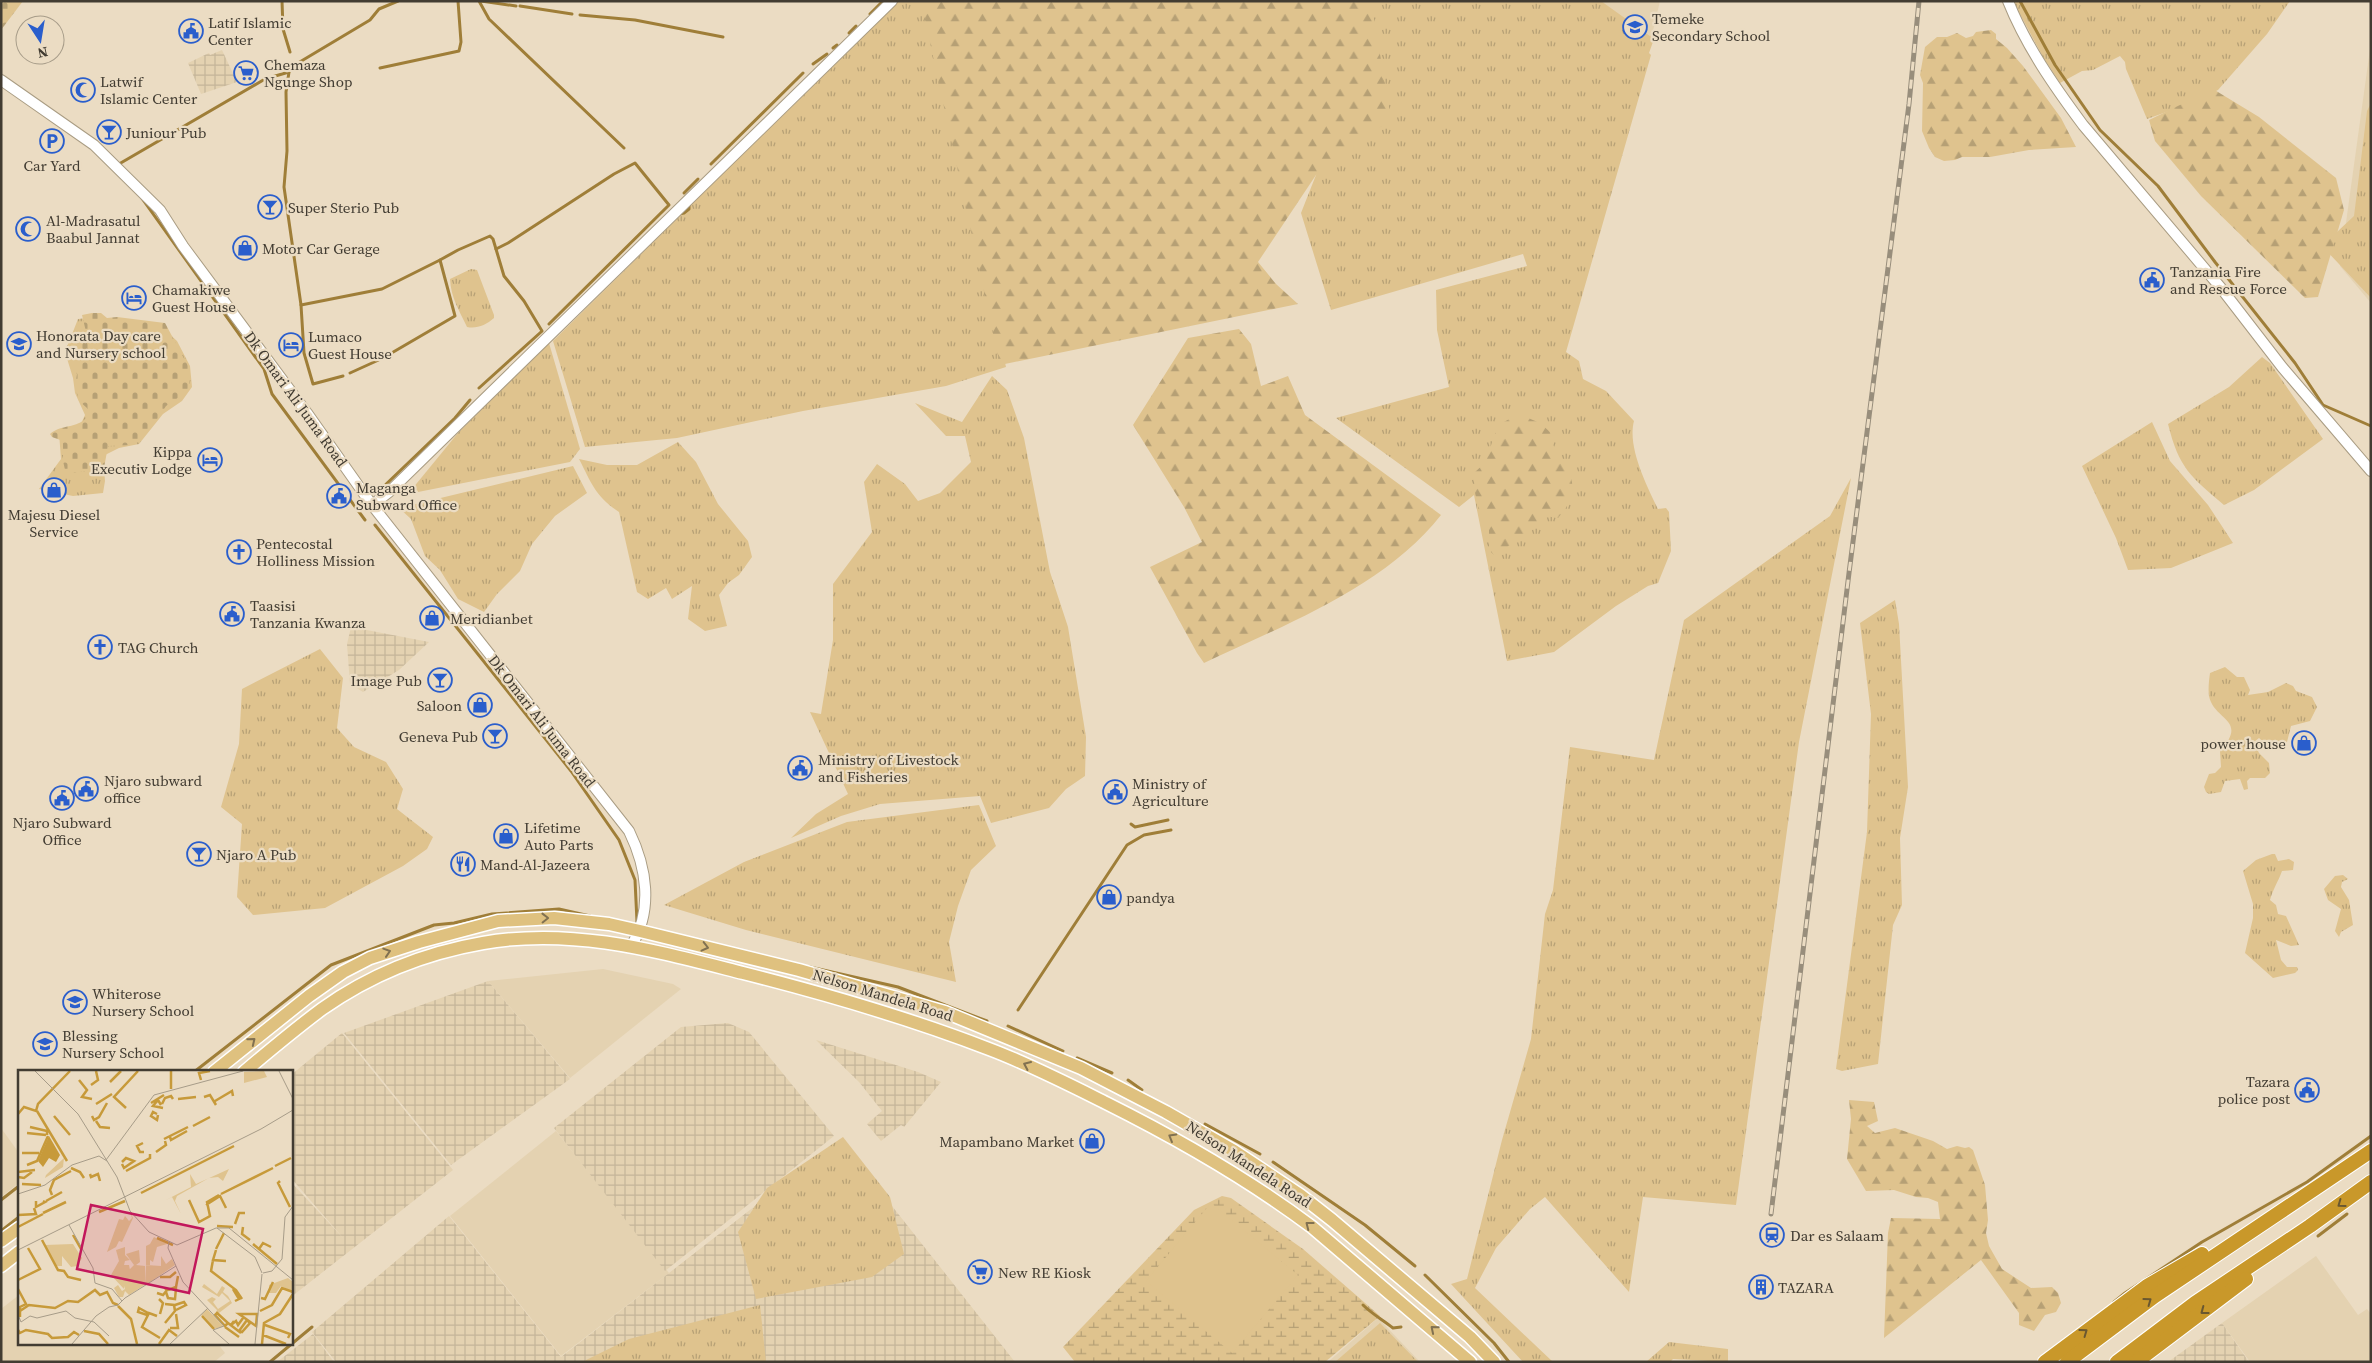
<svg xmlns="http://www.w3.org/2000/svg" width="2372" height="1363" font-family="'Source Serif 4',serif">
  <defs>
    <pattern id="industrial-grid" width="8" height="8" patternUnits="userSpaceOnUse" patternTransform="scale(1.25)"><rect width="8" height="8" fill="#e4d2b1"/><path d="M0 4h8M4 0v8" fill="none" stroke="#c5b599"/></pattern>
    <pattern id="grass-tufts" width="24" height="20" patternUnits="userSpaceOnUse" patternTransform="scale(1.25)"><rect width="24" height="20" fill="#dfc38e"/><path d="M3 7l-1-3M5 7V3M7 7l1-3M15 17l-1-3M17 17v-4M19 17l1-3" fill="none" stroke="#b6a075"/></pattern>
    <pattern id="forest-firs" width="22" height="20" patternUnits="userSpaceOnUse" patternTransform="scale(1.25)"><rect width="22" height="20" fill="#dfc38e"/><path d="M5 1l3.5 6h-7zM16 11l3.5 6h-7z" fill="#b6a075"/></pattern>
    <pattern id="wetland-marsh" width="20" height="14" patternUnits="userSpaceOnUse" patternTransform="scale(1.25)"><rect width="20" height="14" fill="#dfc38e"/><path d="M1 5h8M5 5V1M11 12h8M15 12V8" fill="none" stroke="#b6a075"/></pattern>
    <pattern id="cemetery-stones" width="16" height="16" patternUnits="userSpaceOnUse" patternTransform="scale(1.25)"><rect width="16" height="16" fill="#dfc38e"/><path d="M2 7V4a2 2 0 0 1 4 0v3zM10 15v-3a2 2 0 0 1 4 0v3z" fill="#b6a075"/></pattern>
  </defs>
  <rect width="100%" height="100%" fill="#ebdcc3"/>
  <!-- built -->
  <g fill="#e4d2b1">
    <path d="M1584,1H1660L1648,52Z"/>
    <path d="M2371,42V303L2340,266Z"/>
    <path d="M603,969L673,984L681,989L570,1078L488,981Z"/>
    <path d="M1,1128L19,1153V1183L1,1197Z"/>
    <path d="M556,1131L669,1273L561,1356L450,1216Z"/>
    <path d="M2316,1256L2358,1315L2367,1309L2371,1314V1362H2250L2222,1323Z"/>
    <path d="M19,1295V1344H218L225,1353L214,1362H1V1309Z"/>
    <path d="M1378,1318L1420,1362H1328Z"/>
  </g>
  <!-- industrial -->
  <g fill="url(#industrial-grid)">
    <path d="M222,50L237,82L201,94L188,63L209,53L210,55Z"/>
    <path d="M351,627L429,642L399,670L363,692L350,684L347,644Z"/>
    <path d="M488,981L570,1079L451,1165L344,1033Z"/>
    <path d="M728,1023L749,1032L834,1136L665,1271L554,1128L681,1027Z"/>
    <path d="M342,1033L453,1170L291,1297V1182L344,1239L291,1178V1075Z"/>
    <path d="M816,1040L918,1072L941,1082L904,1127L901,1125L881,1141L867,1124L882,1111L859,1082Z"/>
    <path d="M840,1140L1015,1362H336L312,1332L449,1216L561,1357Z"/>
    <path d="M2222,1323L2249,1362H2168Z"/>
    <path d="M313,1334L334,1362H277Z"/>
  </g>
  <!-- grass -->
  <g fill="url(#grass-tufts)">
    <path d="M897,1H923L1006,367L946,386L803,411L677,438L585,447L553,341L695,201L758,135L771,127L857,43Z"/>
    <path d="M1337,1H1601L1654,39L1649,53L1651,55L1566,352L1579,361L1583,379L1606,391L1634,421C1627,447 1647,486 1658,509L1666,508L1669,512L1671,551L1658,583L1648,586L1616,606L1554,652L1507,661L1474,495L1459,507L1336,418L1449,387L1437,330L1436,290L1527,266L1523,254L1331,310L1301,213L1329,142Z"/>
    <path d="M2013,1H2290L2267,34L2218,90L2194,102L2147,119L2126,69L2125,62L2120,56L2093,70L2082,71L2060,83L2043,57Z"/>
    <path d="M2371,103V298L2322,246L2354,216L2367,111Z"/>
    <path d="M471,269L477,270L494,315V318C486,325 477,329 467,327C459,310 451,298 450,279Z"/>
    <path d="M95,317L164,329L177,341L190,366L192,387L182,401L163,414L139,444L119,448L103,456L105,481L103,493L73,496L39,489L61,459L59,433L79,428L85,415L75,393L73,378L65,352L78,319Z"/>
    <path d="M549,343L580,449L570,462L408,494L458,433Z"/>
    <path d="M2262,357L2270,363L2323,439L2254,490L2224,505C2190,476 2179,468 2168,424L2229,387Z"/>
    <path d="M992,376L1007,390L1024,438L1050,572L1068,627L1086,737L1085,776L1066,789L1049,808L991,823L980,796L880,804L841,816L791,838L816,814L848,794L810,712L821,714L833,640V584L872,532L864,482L877,464L905,484L918,501L940,493L971,462L965,436H946L915,403L962,422Z"/>
    <path d="M2152,422L2170,461L2208,505L2233,543L2171,568L2128,570L2116,538L2082,466Z"/>
    <path d="M678,442L696,462L718,504L748,541L752,557L739,575L728,583L719,595L727,626L705,631L688,619L692,586L672,599L666,588L648,599L637,592L619,512C595,496 592,484 579,459L607,465H637Z"/>
    <path d="M573,466L587,493L555,516L532,544L520,571L497,594L484,612L458,599L440,570L425,556L411,519L399,508Z"/>
    <path d="M1851,478L1799,742L1736,1205L1643,1197L1629,1292L1545,1197L1530,1209L1496,1248L1475,1288L1553,1362H1523L1451,1284L1467,1279L1502,1140L1531,1039L1545,914L1553,890L1570,747L1654,760L1684,620L1830,516Z"/>
    <path d="M1895,600L1899,624L1908,787L1900,838L1902,905L1893,925L1878,1064L1842,1071L1836,1069L1867,832L1871,714L1860,623Z"/>
    <path d="M320,649L343,678L337,728L354,747L386,762L403,789L397,809L433,837L427,849L403,866L325,908L253,915L237,897L242,824L221,807L239,744L242,689Z"/>
    <path d="M2225,667L2237,677H2244L2250,690L2248,695L2268,692L2286,683L2293,686L2296,691L2312,697L2317,707L2310,721L2291,726L2287,742L2273,750L2259,738L2254,742L2259,753L2269,763L2270,773L2265,778H2250L2247,781L2248,789L2244,790L2240,779L2225,781L2221,792L2209,794L2206,792L2204,787L2209,774L2215,773L2221,767L2220,751C2249,719 2214,721 2209,696C2208,689 2209,680 2210,673Z"/>
    <path d="M979,805L996,846L971,870L958,906L949,942L956,982L746,930L664,905L744,862L847,822Z"/>
    <path d="M2272,854H2275L2278,861L2289,859L2294,862L2293,870L2282,871C2278,882 2273,889 2270,900L2276,905L2278,914L2286,916L2299,945L2291,946L2276,940L2281,960L2287,967H2297L2298,970L2295,973L2273,978L2245,953L2253,918V904L2243,871L2256,860Z"/>
    <path d="M2343,875L2348,879L2342,882L2341,887L2349,900L2353,925L2341,932L2339,937L2335,931L2341,909L2328,900L2324,889L2335,876Z"/>
    <path d="M843,1137L890,1197L904,1254L872,1277L756,1299L738,1232L767,1188Z"/>
    <path d="M760,1305L766,1362H582L629,1339Z"/>
    <path d="M1380,1323L1418,1362H1335Z"/>
    <path d="M1669,1342L1728,1349V1362L1673,1359L1670,1362H1646Z"/>
  </g>
  <!-- forest -->
  <g fill="url(#forest-firs)">
    <path d="M921,1H1371L1391,119L1316,175L1258,262L1276,284L1298,304L1000,365Z"/>
    <path d="M1991,30L1996,34V39L2007,48L2023,66L2061,118L2076,147L2029,150L1990,157H1962L1955,160L1944,161L1935,157L1929,148L1922,131L1923,83L1920,75L1925,47L1937,37H1947L1957,33L1966,38L1973,36L1976,32Z"/>
    <path d="M2213,89L2259,117L2336,178L2344,210L2318,297L2305,298L2201,196L2155,141L2149,120Z"/>
    <path d="M1239,329L1251,344L1261,386L1288,376L1305,415L1441,515C1385,587 1284,625 1204,663L1197,653L1150,567L1202,542L1184,507L1133,425L1188,338Z"/>
    <path d="M1519,414L1540,423L1550,432L1556,455L1568,463C1574,491 1577,495 1558,518L1546,516L1522,538L1494,555L1489,550V529L1482,519L1475,493V472L1485,463L1498,425Z"/>
    <path d="M1849,1100L1874,1102L1878,1121L1867,1126L1875,1133L1895,1128L1933,1141L1947,1149L1957,1146L1965,1148L1969,1147L1973,1150L1985,1185L1988,1220L1986,1233L1989,1246L2002,1269L2031,1288L2052,1287L2058,1293L2061,1303L2056,1312L2045,1315L2034,1331L2019,1325V1313L1981,1260L1884,1338L1888,1233L1891,1218L1940,1219L1938,1202L1928,1198L1916,1197L1894,1190L1866,1191L1847,1159L1851,1119Z"/>
  </g>
  <!-- wetland -->
  <path fill="url(#wetland-marsh)" d="M1222,1196L1231,1198L1303,1249L1380,1316L1325,1362H1075L1063,1347L1194,1210Z"/>
  <!-- cemetery -->
  <g fill="url(#cemetery-stones)">
    <path d="M1,1H23L1,30Z"/>
    <path d="M92,313H101L107,318L117,317L165,323L188,366L190,378L189,387L185,393L166,406L154,424L132,445L108,446L104,468L66,474L63,461V441L52,437L50,434C61,424 77,429 87,417V408L79,401L75,387L77,374L69,360L67,345L85,342L88,340L82,315Z"/>
  </g>
  <!-- park -->
  <path fill="#dfc38e" d="M1211,1203L1298,1275L1232,1353L1146,1281Z"/>
  <g fill="none" stroke-linecap="round" stroke-linejoin="round">
    <!-- stream -->
    <g stroke="#9f7e38" stroke-width="3">
      <path d="M282,1L283,29L290,52"/>
      <path d="M479,1L489,19L624,148"/>
      <path d="M481,1L516,6"/>
      <path d="M2020,1L2055,65L2100,130L2158,186L2215,262L2295,363L2323,405L2371,426"/>
      <path d="M520,6L572,14"/>
      <path d="M870,14L883,1"/>
      <path d="M580,15L635,20L723,37"/>
      <path d="M849,33L856,26"/>
      <path d="M833,48L837,45"/>
      <path d="M813,64L827,54"/>
      <path d="M380,68L459,51L461,42L458,1"/>
      <path d="M119,164L265,79L289,72"/>
      <path d="M711,164L803,73"/>
      <path d="M684,193L698,179"/>
      <path d="M141,197L264,369L272,394L365,520"/>
      <path d="M679,214L684,213L689,209V204"/>
      <path d="M496,249L508,243L614,174L635,163L669,205L549,324"/>
      <path d="M301,305L284,187L287,151L286,92L289,72L293,66L370,20L379,9L398,1"/>
      <path d="M350,373L383,358L455,316L440,260L458,250L490,236L493,239L504,276L524,301L542,331"/>
      <path d="M343,376L313,384L304,353L301,305L382,289L440,260"/>
      <path d="M479,388L541,332"/>
      <path d="M381,489L455,418L470,400"/>
      <path d="M375,525L571,771L619,840L635,880L637,922"/>
      <path d="M1131,824L1135,827L1168,820"/>
      <path d="M810,967L898,987L987,1021"/>
      <path d="M1018,1010L1127,845L1144,835L1171,830"/>
      <path d="M1008,1026L1063,1051"/>
      <path d="M1077,1058L1112,1073"/>
      <path d="M194,1072L331,965L434,925L454,923L492,914L559,909L590,916"/>
      <path d="M1128,1080L1142,1090"/>
      <path d="M1205,1124L1260,1154"/>
      <path d="M1273,1162L1365,1225L1415,1266"/>
      <path d="M1,1200L19,1186"/>
      <path d="M1,1231L19,1217"/>
      <path d="M2318,1236L2347,1214"/>
      <path d="M1425,1275L1494,1343L1509,1362"/>
      <path d="M2114,1302L2125,1293L2202,1242L2307,1182L2371,1136"/>
      <path d="M1363,1305C1372,1314 1383,1320 1393,1328L1401,1327"/>
      <path d="M270,1362L312,1327"/>
    </g>
    <!-- minor casing -->
    <g stroke="#a99c83" stroke-width="12">
      <g id="minor">
        <path d="M2008,1C2026,46 2054,86 2083,125L2221,288L2282,367L2371,471"/>
        <path d="M1,80L94,145L160,210L183,246L307,413L372,505L629,831C647,868 653,909 632,945"/>
        <path d="M372,505L389,492L892,1"/>
      </g>
    </g>
    <!-- major casing -->
    <g stroke="#fff" stroke-width="15">
      <g id="major">
        <path d="M214,1072L309,996L343,972L370,958L419,942L498,921L554,918L609,924L640,931L799,970L945,1012L1081,1068L1166,1112L1234,1151L1300,1195L1332,1220L1470,1337L1494,1362"/>
        <path d="M244,1072C269,1051 295,1029 322,1009C370,975 425,953 483,943C572,927 656,951 743,973C826,994 909,1018 989,1049C1029,1064 1068,1084 1106,1103C1178,1139 1248,1179 1312,1227L1470,1362"/>
        <path d="M1,1241L19,1228"/>
        <path d="M1,1266L19,1252"/>
      </g>
    </g>
    <!-- highway casing -->
    <g stroke="#fff" stroke-width="16">
      <g id="highway">
        <path d="M2045,1362L2147,1286L2202,1254"/>
        <path d="M2067,1362L2155,1296L2371,1151"/>
        <path d="M2117,1362L2195,1303L2310,1226L2371,1182"/>
        <path d="M2136,1362L2246,1279"/>
      </g>
    </g>
    <!-- minor -->
    <use href="#minor" stroke="#fff" stroke-width="10"/>
    <!-- major -->
    <use href="#major" stroke="#dfc17f" stroke-width="12"/>
    <!-- highway -->
    <use href="#highway" stroke="#c9982a" stroke-width="14"/>
    <!-- rail casing -->
    <g stroke="#988e7c" stroke-width="5">
      <path id="rail" d="M1771,1214L1849,573L1909,104L1919,1"/>
    </g>
    <!-- rail -->
    <use href="#rail" stroke="#ebdcc3" stroke-width="3" stroke-dasharray="9" stroke-linecap="butt"/>
  </g>
  <!-- one-way arrows -->
  <defs><path id="oneway-chevron" d="M-2-3.5L2.5 0L-2 3.5" fill="none" stroke-width="1.6" stroke-linecap="round" stroke-linejoin="round" transform="scale(1.25)"/></defs>
  <g stroke="#817151">
    <use href="#oneway-chevron" transform="translate(545 918) rotate(-1)"/>
    <use href="#oneway-chevron" transform="translate(705 947) rotate(14)"/>
    <use href="#oneway-chevron" transform="translate(387 952) rotate(-18)"/>
    <use href="#oneway-chevron" transform="translate(252 1041) rotate(-39)"/>
    <use href="#oneway-chevron" transform="translate(1027 1065) rotate(-156)"/>
    <use href="#oneway-chevron" transform="translate(1172 1137) rotate(-150)"/>
    <use href="#oneway-chevron" transform="translate(1309 1225) rotate(-142)"/>
    <use href="#oneway-chevron" transform="translate(1434 1329) rotate(-140)"/>
  </g>
  <g stroke="#6a5830">
    <use href="#oneway-chevron" transform="translate(2341 1204) rotate(144)"/>
    <use href="#oneway-chevron" transform="translate(2148 1301) rotate(-36)"/>
    <use href="#oneway-chevron" transform="translate(2204 1311) rotate(143)"/>
    <use href="#oneway-chevron" transform="translate(2084 1332) rotate(-36)"/>
  </g>
  <!-- icons -->
  <defs>
    <g id="school-ring" transform="scale(1.25)"><circle r="9.5" fill="#ebdcc3" stroke="#2a5ecc" stroke-width="1.5"/><path d="M0-5L7-2L0 1L-7-2ZM-4 1L0 2.5L4 1V4Q0 6-4 4Z" fill="#2a5ecc"/></g>
    <g id="civic-ring" transform="scale(1.25)"><circle r="9.5" fill="#ebdcc3" stroke="#2a5ecc" stroke-width="1.5"/><path d="M-.6-6.5H3V-4.5H.6V-3L4-1V1h2V6H-6V1h2V-1L-.6-3ZM-1.2 2.5V6h2.4V2.5Z" fill="#2a5ecc"/></g>
    <g id="supermarket-ring" transform="scale(1.25)"><circle r="9.5" fill="#ebdcc3" stroke="#2a5ecc" stroke-width="1.5"/><path d="M-6-5.5h2.5l.6 2H6L4.5 2H-2.5L-4.4-4H-6ZM-1.5 3.2a1.3 1.3 0 1 0 .1 0ZM3 3.2a1.3 1.3 0 1 0 .1 0Z" fill="#2a5ecc"/></g>
    <g id="mosque-ring" transform="scale(1.25)"><circle r="9.5" fill="#ebdcc3" stroke="#2a5ecc" stroke-width="1.5"/><path d="M3.5-4.9A6 6 0 1 0 3.5 4.9A5 5 0 1 1 3.5-4.9Z" fill="#2a5ecc"/></g>
    <g id="bar-ring" transform="scale(1.25)"><circle r="9.5" fill="#ebdcc3" stroke="#2a5ecc" stroke-width="1.5"/><path d="M-6-5H6L.8 .8V4.5H3.5V6h-7V4.5H-.8V.8Z" fill="#2a5ecc"/></g>
    <g id="parking-ring" transform="scale(1.25)"><circle r="9.5" fill="#ebdcc3" stroke="#2a5ecc" stroke-width="1.5"/><path d="M-3.5-5.5H1a3.5 3.5 0 0 1 0 7H-1V5.5H-3.5ZM-1-3.4V-.6H.8a1.4 1.4 0 0 0 0-2.8Z" fill="#2a5ecc"/></g>
    <g id="shop-ring" transform="scale(1.25)"><circle r="9.5" fill="#ebdcc3" stroke="#2a5ecc" stroke-width="1.5"/><path d="M-5-2.5h2.3a2.7 3.5 0 0 1 5.4 0H5L5.5 6h-11ZM-1.5-2.5h3a1.5 2.3 0 0 0-3 0Z" fill="#2a5ecc"/></g>
    <g id="hotel-ring" transform="scale(1.25)"><circle r="9.5" fill="#ebdcc3" stroke="#2a5ecc" stroke-width="1.5"/><path d="M-6-4.5h1.5V1H6V5H4.5V3h-9V5H-6ZM-4 0a1.8 1.8 0 1 1 3.6 0ZM.5 0V-2.5h3Q6-2.5 6 0Z" fill="#2a5ecc"/></g>
    <g id="church-ring" transform="scale(1.25)"><circle r="9.5" fill="#ebdcc3" stroke="#2a5ecc" stroke-width="1.5"/><path d="M-1.2-6h2.4v3.5h3.3v2.4h-3.3V6h-2.4V-.1h-3.3v-2.4h3.3Z" fill="#2a5ecc"/></g>
    <g id="restaurant-ring" transform="scale(1.25)"><circle r="9.5" fill="#ebdcc3" stroke="#2a5ecc" stroke-width="1.5"/><path d="M-5-6h1v4h1v-4h1v4h1v-4h1v5L-1.5 .5V6h-2V.5L-5-1ZM5-6V6H3V1.5H1.5Q1.5-4 5-6Z" fill="#2a5ecc"/></g>
    <g id="station-ring" transform="scale(1.25)"><circle r="9.5" fill="#ebdcc3" stroke="#2a5ecc" stroke-width="1.5"/><path d="M-3-6H3Q5-6 5-4V2Q5 4 3 4L4.5 6H3L1.5 4h-3L-3 6H-4.5L-3 4Q-5 4-5 2V-4Q-5-6-3-6ZM-3.5-4v3h7v-3ZM-3.5 1v1.5H-2V1ZM2 1v1.5H3.5V1Z" fill="#2a5ecc"/></g>
    <g id="building-ring" transform="scale(1.25)"><circle r="9.5" fill="#ebdcc3" stroke="#2a5ecc" stroke-width="1.5"/><path d="M-4-6H4V6H1V3H-1V6H-4ZM-2.5-4.3h1.7v1.8h-1.7ZM.8-4.3h1.7v1.8H.8ZM-2.5-1h1.7V.8h-1.7ZM.8-1h1.7V.8H.8Z" fill="#2a5ecc"/></g>
  </defs>
  <g fill-rule="evenodd">
    <use href="#school-ring" x="1635" y="27"/>
    <use href="#civic-ring" x="191" y="31"/>
    <use href="#supermarket-ring" x="246" y="73"/>
    <use href="#mosque-ring" x="83" y="90"/>
    <use href="#bar-ring" x="109" y="132"/>
    <use href="#parking-ring" x="52" y="141"/>
    <use href="#bar-ring" x="270" y="207"/>
    <use href="#mosque-ring" x="28" y="229"/>
    <use href="#shop-ring" x="245" y="248"/>
    <use href="#civic-ring" x="2152" y="280"/>
    <use href="#hotel-ring" x="134" y="298"/>
    <use href="#school-ring" x="19" y="344"/>
    <use href="#hotel-ring" x="291" y="345"/>
    <use href="#hotel-ring" x="210" y="460"/>
    <use href="#shop-ring" x="54" y="490"/>
    <use href="#civic-ring" x="339" y="496"/>
    <use href="#church-ring" x="239" y="552"/>
    <use href="#civic-ring" x="232" y="614"/>
    <use href="#shop-ring" x="432" y="618"/>
    <use href="#church-ring" x="100" y="647"/>
    <use href="#bar-ring" x="440" y="680"/>
    <use href="#shop-ring" x="480" y="705"/>
    <use href="#bar-ring" x="495" y="736"/>
    <use href="#shop-ring" x="2304" y="743"/>
    <use href="#civic-ring" x="800" y="768"/>
    <use href="#civic-ring" x="86" y="789"/>
    <use href="#civic-ring" x="1115" y="792"/>
    <use href="#civic-ring" x="62" y="798"/>
    <use href="#shop-ring" x="506" y="836"/>
    <use href="#bar-ring" x="199" y="854"/>
    <use href="#restaurant-ring" x="463" y="864"/>
    <use href="#shop-ring" x="1109" y="897"/>
    <use href="#school-ring" x="75" y="1002"/>
    <use href="#school-ring" x="45" y="1044"/>
    <use href="#civic-ring" x="2307" y="1090"/>
    <use href="#shop-ring" x="1092" y="1141"/>
    <use href="#station-ring" x="1772" y="1235"/>
    <use href="#supermarket-ring" x="980" y="1272"/>
    <use href="#building-ring" x="1761" y="1287"/>
  </g>
  <g text-anchor="middle" dominant-baseline="central" stroke-width="4.5" stroke-linejoin="round" paint-order="stroke">
    <!-- poi labels -->
    <g font-size="15" fill="#423c32" stroke="#ebdcc3" text-anchor="start">
      <text x="1652" y="18">Temeke<tspan x="1652" dy="17">Secondary School</tspan></text>
      <text x="208" y="22">Latif Islamic<tspan x="208" dy="17">Center</tspan></text>
      <text x="264" y="64">Chemaza<tspan x="264" dy="17">Ngunge Shop</tspan></text>
      <text x="100" y="81">Latwif<tspan x="100" dy="17">Islamic Center</tspan></text>
      <text x="126" y="132">Juniour Pub</text>
      <text x="52" y="165" text-anchor="middle">Car Yard</text>
      <text x="288" y="207">Super Sterio Pub</text>
      <text x="46" y="220">Al-Madrasatul<tspan x="46" dy="17">Baabul Jannat</tspan></text>
      <text x="262" y="248">Motor Car Gerage</text>
      <text x="2170" y="271">Tanzania Fire<tspan x="2170" dy="17">and Rescue Force</tspan></text>
      <text x="152" y="289">Chamakiwe<tspan x="152" dy="17">Guest House</tspan></text>
      <text x="36" y="335">Honorata Day care<tspan x="36" dy="17">and Nursery school</tspan></text>
      <text x="308" y="336">Lumaco<tspan x="308" dy="17">Guest House</tspan></text>
      <text x="192" y="451" text-anchor="end">Kippa<tspan x="192" dy="17">Executiv Lodge</tspan></text>
      <text x="356" y="487">Maganga<tspan x="356" dy="17">Subward Office</tspan></text>
      <text x="54" y="514" text-anchor="middle">Majesu Diesel<tspan x="54" dy="17">Service</tspan></text>
      <text x="256" y="543">Pentecostal<tspan x="256" dy="17">Holliness Mission</tspan></text>
      <text x="250" y="605">Taasisi<tspan x="250" dy="17">Tanzania Kwanza</tspan></text>
      <text x="450" y="618">Meridianbet</text>
      <text x="118" y="647">TAG Church</text>
      <text x="422" y="680" text-anchor="end">Image Pub</text>
      <text x="462" y="705" text-anchor="end">Saloon</text>
      <text x="478" y="736" text-anchor="end">Geneva Pub</text>
      <text x="2286" y="743" text-anchor="end">power house</text>
      <text x="818" y="759">Ministry of Livestock<tspan x="818" dy="17">and Fisheries</tspan></text>
      <text x="104" y="780">Njaro subward<tspan x="104" dy="17">office</tspan></text>
      <text x="1132" y="783">Ministry of<tspan x="1132" dy="17">Agriculture</tspan></text>
      <text x="62" y="822" text-anchor="middle">Njaro Subward<tspan x="62" dy="17">Office</tspan></text>
      <text x="524" y="827">Lifetime<tspan x="524" dy="17">Auto Parts</tspan></text>
      <text x="216" y="854">Njaro A Pub</text>
      <text x="480" y="864">Mand-Al-Jazeera</text>
      <text x="1126" y="897">pandya</text>
      <text x="92" y="993">Whiterose<tspan x="92" dy="17">Nursery School</tspan></text>
      <text x="62" y="1035">Blessing<tspan x="62" dy="17">Nursery School</tspan></text>
      <text x="2290" y="1081" text-anchor="end">Tazara<tspan x="2290" dy="17">police post</tspan></text>
      <text x="1074" y="1141" text-anchor="end">Mapambano Market</text>
      <text x="1790" y="1235">Dar es Salaam</text>
      <text x="998" y="1272">New RE Kiosk</text>
      <text x="1778" y="1287">TAZARA</text>
    </g>
    <!-- street labels -->
    <g font-size="15" fill="#423c32" stroke="#ebdcc3">
      <text transform="translate(296 399) rotate(54)">Dk Omari Ali Juma Road</text>
      <text transform="translate(542 721) rotate(52)">Dk Omari Ali Juma Road</text>
      <text transform="translate(883 995) rotate(17)">Nelson Mandela Road</text>
      <text transform="translate(1249 1164) rotate(33)">Nelson Mandela Road</text>
    </g>
  </g>
  <!-- overview -->
  <g transform="translate(18 1070)">
    <rect width="275" height="275" fill="#ebdcc3"/>
    <path d="M211,99L205,111L200,107L191,108L159,126L157,131L163,144L154,127L146,131L173,117L172,104L178,114ZM112,142L115,148L104,172L101,171L98,177L89,182L101,149L105,150L107,146L111,151L114,148ZM136,167L149,174L139,177L135,192L132,190V195H128L143,196V186L148,194L154,189L157,195L128,215V176L132,174ZM55,174L64,188L59,196L53,197L44,186V196H38L27,175ZM107,177V185L112,190L107,191L106,195H111L112,200L106,219L93,205L101,191L98,180Z" fill="#dfc38e"/>
    <path d="M121,180L122,192L118,195L127,196L128,214L111,225L107,221L105,227H101L96,218L100,215L104,221L107,219V204L116,195L108,184Z" fill="#dfc38e"/>
    <path d="M246,1L249,7L226,13V2ZM46,88L45,97L27,108L28,105ZM186,214L199,224L204,216L207,218L205,222L210,226L214,233L197,246L199,240L189,230L194,227L198,229L195,232L200,239L212,231L204,223L201,227L184,217Z" fill="#dfc38e"/>
    <path d="M270,208L275,212V222L263,216L258,223H251V215Z" fill="#dfc38e"/>
    <path d="M189,239L205,256L204,257L194,259L183,245Z" fill="#dfc38e"/>
    <path d="M31,66L42,85L38,92L31,88L25,97L20,91Z" fill="#c79a3a"/>
    <path fill="none" stroke="#c79a3a" stroke-width="2.5" d="M61,10L69,20L64,27L74,29M183,10L181,3L192,1M92,12L103,1M73,15L80,10L78,1M153,19V1M186,27L192,25L198,35M160,29L178,27M197,31L214,21L215,26M133,33L146,25M78,34L94,24M144,34L147,28L153,26L155,29M143,35L140,30L135,36L145,38M108,38L96,27L120,1M19,41L49,91M0,44L6,37L18,41L20,34L52,1M139,44L135,42L133,46L139,50L140,45M36,46L52,65M74,46L76,50L81,47L89,33M78,51L82,57L92,58M175,56L192,47M12,57L29,61V65M9,63L28,65M152,67L153,70L169,61M146,69L170,57M125,73L119,76L122,82H126M138,82L148,75L147,71M4,83H21M104,92L108,88L116,91L106,98L104,94M9,95L19,91L30,66M257,96L273,88M53,98L62,102L66,108M108,101L132,88V84M0,102L17,100M72,104L73,107L80,104L82,111M0,107L6,108L14,102M262,111L260,113L272,137M4,114L23,115M123,123L216,76M203,124L255,98M34,125L32,120L36,110L53,101M171,130L181,152L192,146L189,132L201,125M18,131V137L27,132L25,131M28,131L44,122M188,135L202,126L208,138M81,142L107,131M25,143L48,132M0,145L18,144L16,138M217,154L221,143H227M199,156L215,157M0,157L25,144M225,157L224,164L232,170M55,165L63,179M139,168L155,175M24,170L40,200L46,201L50,207L63,210M235,174L259,194M198,179L206,163M241,179L245,173L253,177M198,180L195,190L208,191M195,190L193,201L218,220L224,229M142,207H152L158,202M0,210L22,199L10,178M0,219L8,234L2,237V247M215,219L221,229L217,231M150,220L158,217L160,206M148,222L150,228L157,229L158,218M139,223L145,225L149,220L147,218M243,228L247,229L255,212M141,229L145,233L142,244M157,235L166,232L168,235L158,240M100,236L113,249L119,274M121,238L130,243L129,245L120,242ZM2,241L11,235L37,238L50,231L60,232L77,220L82,225L89,222L95,233L100,235M242,241L254,235L264,218L275,222M199,243L210,253L207,256L197,245ZM221,244H239L238,256ZM139,246L131,243L124,257L142,268M184,246L196,259M229,250L232,253L224,262L221,261ZM216,251L213,255L218,251L220,255L225,248M147,253L157,241L156,235L147,234M210,253L223,263M247,255L272,264L270,268M207,257L221,267M152,258H160L158,244M0,260L2,263L8,260L30,264L34,268L50,267L56,262L61,265M66,261L81,264L90,274M245,265L268,274M141,274L151,260L159,266M244,274L246,253L262,244L275,224"/>
    <path fill="none" stroke="#a79c89" stroke-width="1" d="M17,1L60,44L99,107L112,141L131,162L159,175L198,158H211L275,210M261,1L275,29M88,90L136,25L225,1M0,124L27,115L54,95L81,86L89,91M51,155L75,198L77,213L94,219L104,231M199,158L237,187L244,203M151,172L150,178L165,212L206,256L195,260L211,274M0,180L243,59L275,40M245,203L254,201L264,189L267,147L275,136M1,247L3,252L12,246L19,248L48,241L57,248L76,252L91,266M54,274L78,246L91,237L100,235L107,228L158,196M152,274L190,238M237,274L244,204"/>
    <path fill="#c2185b" fill-opacity="0.15" stroke="#c2185b" stroke-width="2.5" d="M73,135L185,159L171,223L59,199Z"/>
    <rect width="275" height="275" fill="none" stroke="#423c32" stroke-width="2.5"/>
  </g>
  <!-- border -->
  <rect width="2372" height="1363" fill="none" stroke="#423c32" stroke-width="5"/>
  <!-- north arrow -->
  <g transform="translate(40 40) rotate(168)"><circle r="24" fill="#ebdcc3" stroke="#a79c89"/>
  <path d="M0-4L9 19L0 12L-9 19Z" fill="#2a5ecc"/>
  <text y="-8" font-size="14" font-weight="bold" text-anchor="middle" fill="#423c32">N</text>
  </g>
</svg>
